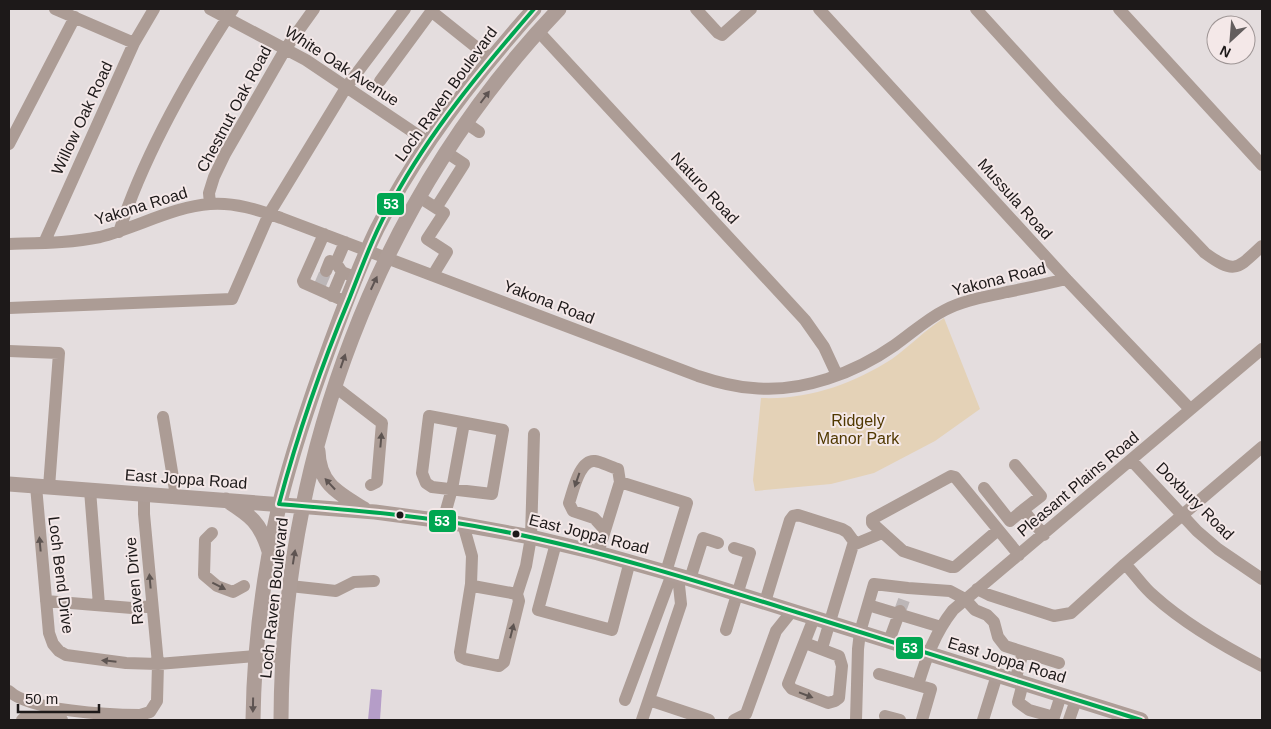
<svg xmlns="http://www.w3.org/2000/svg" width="1271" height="729" font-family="Arial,sans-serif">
	<rect width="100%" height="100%" fill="#e4ddde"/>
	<path fill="#e4d2b7" d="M944,318L980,409L935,441L874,473L831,484L755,491L753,480L761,398C808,400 853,384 892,359C910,346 925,330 944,318Z"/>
	<path fill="#b59dc8" d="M371,689L382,690L380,720H368Z"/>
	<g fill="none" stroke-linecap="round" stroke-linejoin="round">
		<path stroke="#bcb6b7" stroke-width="12" stroke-dasharray="12 6" stroke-linecap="butt" d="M320,285L326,271
			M900,611L904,600"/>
		<path stroke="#ac9c95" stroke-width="12" d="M55,9L134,43
			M210,9L306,60L428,142
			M696,9L718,33L722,35L751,9
			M819,9L1066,279L1190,409
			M976,9L1059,100L1205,253C1235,275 1237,269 1262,246
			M1119,9L1262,165
			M431,11L491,59
			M538,31L805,320L824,347L837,375
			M380,81L433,9
			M466,123L479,132
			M9,144L75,17
			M419,197L444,213L427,239L447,252L433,275
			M210,204L209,193L214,177L225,154L286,48L314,9
			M436,208L464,164L446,152
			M119,232C144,155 189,76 233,9
			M324,234L303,281L304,283L347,302
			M345,242L336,263L342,272L357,278
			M44,243L134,43L154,9
			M9,244C39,243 71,243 100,237C135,228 176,206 210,204C235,202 258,210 281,218L698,376C716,382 734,387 753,388C802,393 855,373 895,345C912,333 927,319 945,310C964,300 985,297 1007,292C1027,288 1046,284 1066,279
			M326,271L330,261
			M332,296L342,272
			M9,308L232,299L269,214L347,86L405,9
			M9,351L59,353L49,487
			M334,386L382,423L377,482L371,485
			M429,416L503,430L492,494L432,487L426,483L422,473Z
			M163,417L176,496
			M1262,447L1125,564C1135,574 1143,587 1154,596C1185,624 1225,647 1262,666
			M1131,460L1197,531L1218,549L1262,579
			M1015,465L1041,496L1023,510
			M36,486L49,633L53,644L59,651L66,655L126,663L158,664L256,656L283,657
			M984,488L1010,521L1023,510L1044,535
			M90,490L99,605
			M443,521L452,489L464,423
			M463,524L472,556L471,584L473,586L517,594L526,566L531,537L534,434
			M605,530L594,518L573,511L569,503C573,492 579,459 595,461C602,462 610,467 618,469L620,482
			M998,530L955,567H951L903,551L872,523V519L951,476L955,477L1019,555
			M212,533L205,540L204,575L217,586L233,592L244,586
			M556,543L538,610L612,630L630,561
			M598,553L620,482L687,503L666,572
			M690,579L703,538L718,543
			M471,584L460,652L461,657L465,659L499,666L504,662L519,601L517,594
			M290,586L336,591L354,582L374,581
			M977,589L989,595L1054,616L1071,613L1125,564
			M46,601L132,608L152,606
			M765,602L790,520L793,516L798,515L842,529L847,532L855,543
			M868,605L941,627
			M726,630L750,553L734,548
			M889,641L900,611
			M805,643L839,656L842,666L839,698L835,701L828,703L792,689L788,684L814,618
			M822,648L853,545L882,533
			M879,674L931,689L922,720
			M1015,681L1023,652
			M1023,683L1018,702L1029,710L1054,717L1061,695
			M918,685C926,658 935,633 953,610L1262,349
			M9,691C30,711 110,715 140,715L150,712L157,701L158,664L144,514V494
			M625,700L672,574
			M649,700L709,720
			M885,716L900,720
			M22,720L25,717L62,720
			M642,720L681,604L678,576
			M734,720L746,714L776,631L792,611
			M856,720L858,649L860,632L874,584L908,588L950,591L965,599L975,610L987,615L994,622L998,637L1005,646L1059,663
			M983,720L997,675
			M1069,720L1076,700"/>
		<path stroke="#ad9d97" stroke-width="15" d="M318,451C319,484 338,493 364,509
			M9,484L375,512L443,521L531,537L598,553L690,579L1141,720
			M226,500C251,516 260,522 269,551
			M253,720C254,647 263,574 280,502C293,449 311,397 330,345C344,307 359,266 377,229C417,149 474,76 534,9
			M281,720C282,458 377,200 559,9"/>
		<defs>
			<path id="bus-1" d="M534,9C482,69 431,130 393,200C375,231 363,264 350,297C322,364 298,433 279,504C353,510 428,516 501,531C607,552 709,585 812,617C921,652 1031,686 1141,720"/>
		</defs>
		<use href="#bus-1" stroke="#f4e8e8" stroke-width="8"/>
		<use href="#bus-1" stroke="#00a651" stroke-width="4"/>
	</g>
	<defs><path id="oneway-solid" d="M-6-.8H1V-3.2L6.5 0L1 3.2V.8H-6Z" transform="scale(1.25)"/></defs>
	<g fill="#5e5452">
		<use href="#oneway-solid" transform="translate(485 97) rotate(-53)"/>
		<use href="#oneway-solid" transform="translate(374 283) rotate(-65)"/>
		<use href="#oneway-solid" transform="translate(343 361) rotate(-71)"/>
		<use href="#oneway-solid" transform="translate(330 484) rotate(-133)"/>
		<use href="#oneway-solid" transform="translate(294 557) rotate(-81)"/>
		<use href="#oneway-solid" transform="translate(253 705) rotate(91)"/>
	</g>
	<g fill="#5d5451">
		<use href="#oneway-solid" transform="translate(381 440) rotate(-85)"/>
		<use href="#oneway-solid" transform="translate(577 480) rotate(109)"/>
		<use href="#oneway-solid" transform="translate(40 544) rotate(-95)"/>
		<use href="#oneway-solid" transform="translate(150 581) rotate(-95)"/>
		<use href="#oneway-solid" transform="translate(219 586) rotate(27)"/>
		<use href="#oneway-solid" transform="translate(512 631) rotate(-76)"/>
		<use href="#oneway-solid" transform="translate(109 661) rotate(-174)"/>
		<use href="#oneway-solid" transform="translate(806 695) rotate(21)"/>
	</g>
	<g fill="#1d1919" stroke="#f4e8e8" stroke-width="2">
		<circle cx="400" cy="515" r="4.5"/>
		<circle cx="516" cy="534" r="4.5"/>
	</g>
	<g text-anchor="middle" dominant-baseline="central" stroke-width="4" stroke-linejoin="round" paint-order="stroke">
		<g font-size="16" fill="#1d1919" stroke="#f4e8e8">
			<text transform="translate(342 66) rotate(33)">White Oak Avenue</text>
			<text transform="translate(446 94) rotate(-54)">Loch Raven Boulevard</text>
			<text transform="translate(234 109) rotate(-62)">Chestnut Oak Road</text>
			<text transform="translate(82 118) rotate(-65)">Willow Oak Road</text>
			<text transform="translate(705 188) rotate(47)">Naturo Road</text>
			<text transform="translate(1015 199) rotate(48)">Mussula Road</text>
			<text transform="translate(141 206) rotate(-17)">Yakona Road</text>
			<text transform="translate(999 279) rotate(-14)">Yakona Road</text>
			<text transform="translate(549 302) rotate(21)">Yakona Road</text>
			<text transform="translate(186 479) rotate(4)">East Joppa Road</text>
			<text transform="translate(1078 484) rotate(-40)">Pleasant Plains Road</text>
			<text transform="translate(1195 501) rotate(45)">Doxbury Road</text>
			<text transform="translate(589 534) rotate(14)">East Joppa Road</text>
			<text transform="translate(61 575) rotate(83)">Loch Bend Drive</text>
			<text transform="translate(134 581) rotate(-95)">Raven Drive</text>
			<text transform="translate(274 598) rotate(-84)">Loch Raven Boulevard</text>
			<text transform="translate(1007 660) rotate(17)">East Joppa Road</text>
		</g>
		<g font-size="16" fill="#503800" stroke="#f4e8e8">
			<text x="858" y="420">Ridgely<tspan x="858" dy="18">Manor Park</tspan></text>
		</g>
	</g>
	<g stroke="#f4e8e8" stroke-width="2">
		<rect x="376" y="192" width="29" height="24" rx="5" fill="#00a651"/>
		<rect x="428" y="509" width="29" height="24" rx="5" fill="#00a651"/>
		<rect x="895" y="636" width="29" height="24" rx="5" fill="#00a651"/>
	</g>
	<g font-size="14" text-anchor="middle" font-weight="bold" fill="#fff">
		<text x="391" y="209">53</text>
		<text x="442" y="526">53</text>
		<text x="910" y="653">53</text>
	</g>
	<rect width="1271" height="729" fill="none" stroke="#1d1919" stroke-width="20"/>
	<g transform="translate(1231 40) rotate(206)"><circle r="24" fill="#f4e8e8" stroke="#9e9595"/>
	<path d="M0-4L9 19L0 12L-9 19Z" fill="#635e5e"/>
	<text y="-8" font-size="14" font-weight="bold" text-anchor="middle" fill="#1d1919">N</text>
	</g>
	<path d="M18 704v8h81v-8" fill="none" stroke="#1d1919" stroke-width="2.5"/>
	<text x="25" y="704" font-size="15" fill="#1d1919" stroke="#f4e8e8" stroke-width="4" paint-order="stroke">50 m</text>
</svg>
